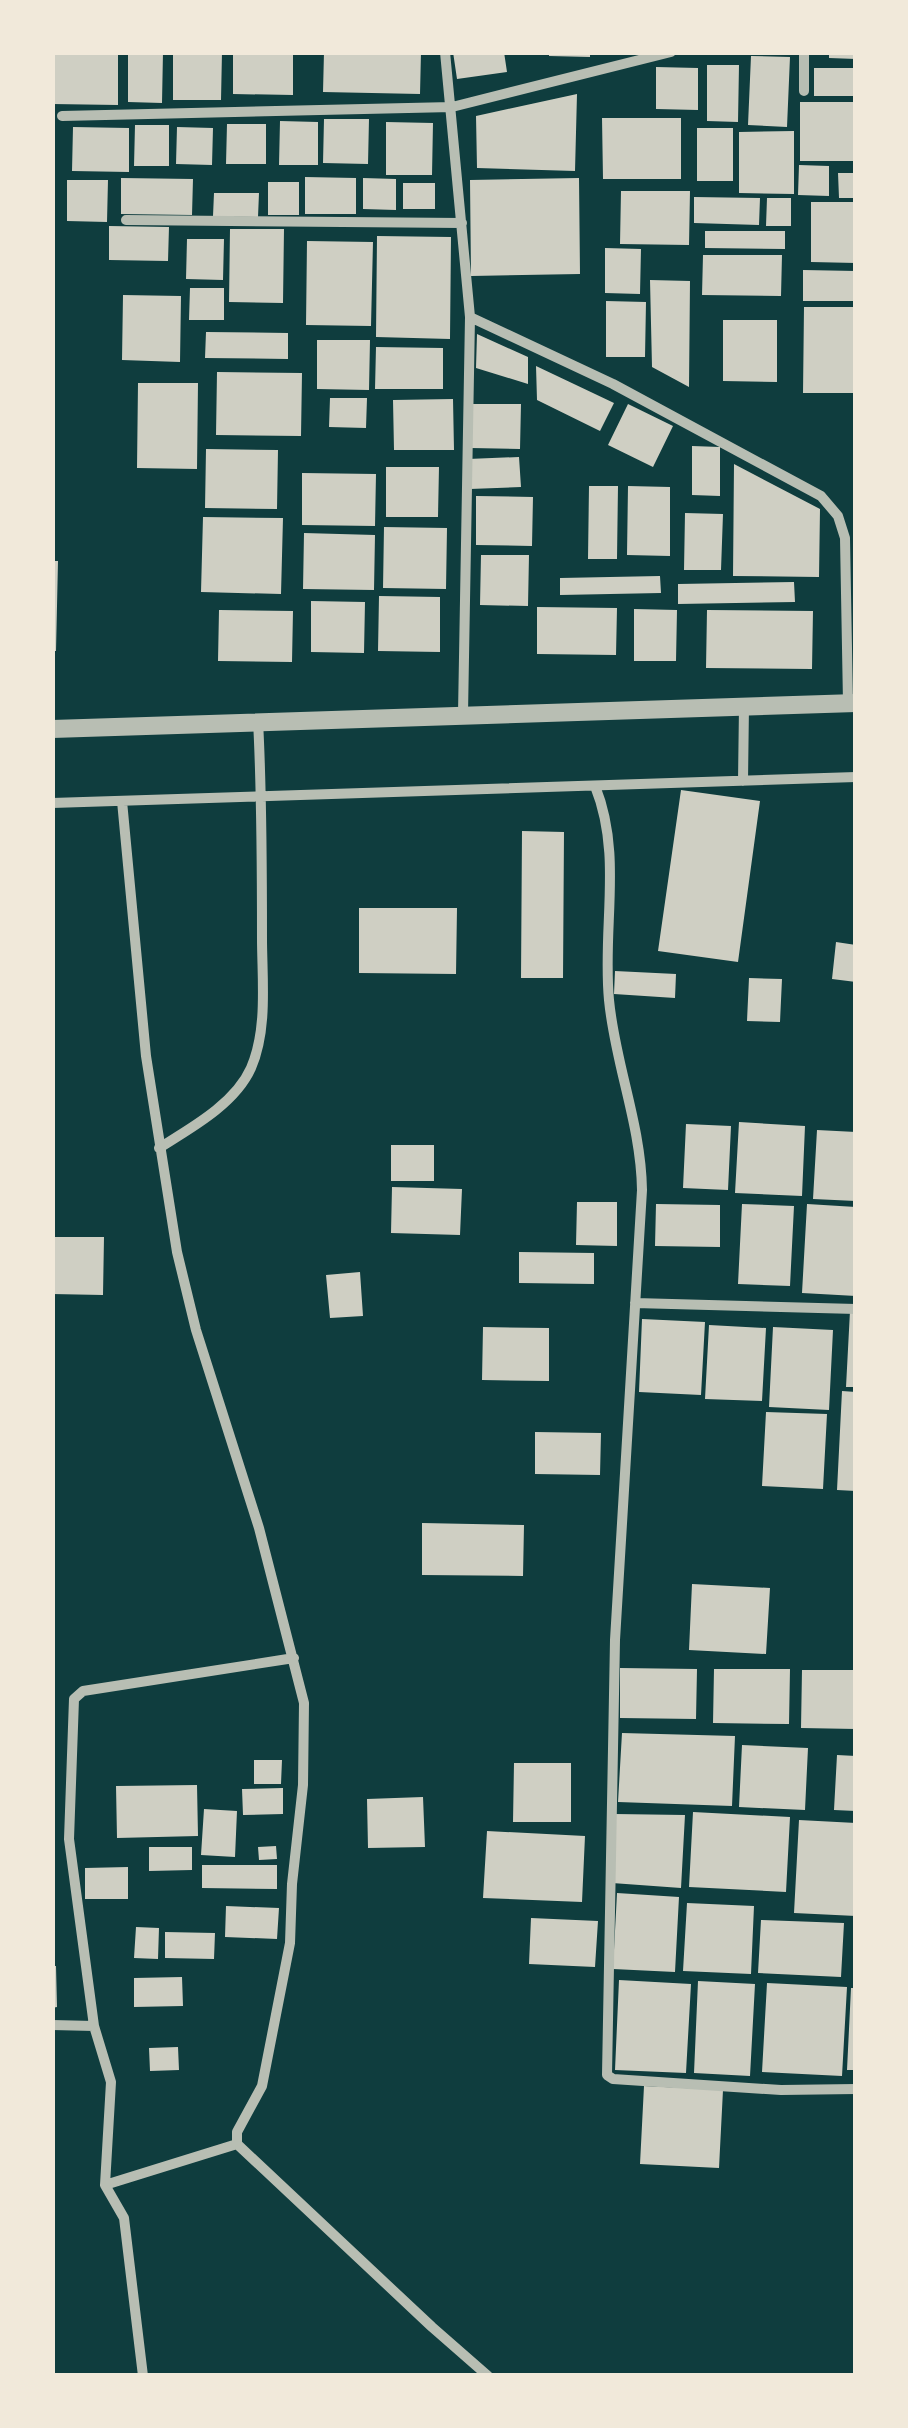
<svg xmlns="http://www.w3.org/2000/svg" width="908" height="2428" font-family="Raleway,sans-serif">
	<rect width="100%" height="100%" fill="#0f3d3e"/>
	<path fill="#cfcfc3" d="M52,52H118V105L52,104Z
		M128,52H163L162,103L128,102Z
		M173,52H222L221,100H173Z
		M233,52H293V95L233,94Z
		M324,52H421L420,94L323,92Z
		M453,52H504L507,72L457,79Z
		M549,52H590V57L549,56Z
		M829,52H856V59L829,58Z
		M751,56L790,57L787,127L748,125Z
		M707,65H739L738,122L707,121Z
		M656,67L698,68V110L656,109Z
		M814,68H856V96H814Z
		M577,94L575,171L477,168L476,116Z
		M800,102H856V161H800Z
		M602,118H681V179H603Z
		M324,119H369L368,164L323,163Z
		M280,121L318,122V165H279Z
		M386,122L433,123L432,175H386Z
		M227,124H266V164H226Z
		M135,125H169V166H134Z
		M73,127L129,128V172L72,171Z
		M177,127L213,128L212,165L176,164Z
		M697,128H733V181H697Z
		M794,131V194L739,193V132Z
		M799,165L829,166V196L798,195Z
		M838,173H856V198H839Z
		M305,177L356,178V214H305Z
		M121,178L193,179L192,215L121,214Z
		M363,178L396,179V210L363,209Z
		M579,178L580,274L471,276L470,180Z
		M67,180H108L107,222L67,221Z
		M268,182H299V215H268Z
		M403,183H435V209H403Z
		M621,191H690L689,245L620,244Z
		M214,193H259L258,217L213,216Z
		M694,197L760,198L759,225L694,223Z
		M767,198H791V226H766Z
		M811,202H856V263L811,262Z
		M109,226L169,227L168,261L109,260Z
		M230,229H284L283,303L229,302Z
		M705,231H785V249L705,248Z
		M377,236L451,237L450,339L376,337Z
		M187,239H224L223,280L186,279Z
		M307,241L373,242L371,326L306,325Z
		M605,248L641,249L640,294L605,293Z
		M703,255H782L781,296L702,295Z
		M803,270L856,271V301H803Z
		M650,280L690,281L689,387L652,367Z
		M190,288H224V320H189Z
		M123,295L181,296L180,362L122,360Z
		M606,301L646,302L645,357H606Z
		M804,307H856V393H803Z
		M723,320H777V382L723,381Z
		M206,332L288,333V359L205,358Z
		M477,334L528,357V384L476,368Z
		M317,340H370L369,390L317,389Z
		M376,347L443,348V389H375Z
		M536,366L614,403L600,431L537,400Z
		M217,372L302,373L301,436L216,435Z
		M138,383H198L197,469L137,468Z
		M330,398H367L366,428L329,427Z
		M453,399L454,450H394L393,400Z
		M472,404H521L520,449L471,448Z
		M628,404L673,426L653,467L608,445Z
		M692,446L720,447V496L692,495Z
		M206,449L278,450L277,509L205,508Z
		M519,457L521,487L470,489L468,459Z
		M734,464L820,509L819,577L733,576Z
		M386,467H439L438,517H386Z
		M302,473L376,474L375,526L302,525Z
		M589,486H618L617,559H588Z
		M628,486L670,487V556L627,555Z
		M476,496L533,497L532,546L476,545Z
		M685,513L723,514L721,570H684Z
		M203,517L283,518L281,594L201,592Z
		M384,527L447,528L446,589L383,588Z
		M304,533L375,535L374,590L303,589Z
		M481,555H529L528,606L480,605Z
		M52,561H58L56,651H52Z
		M660,576L661,593L560,595V578Z
		M794,582L795,602L678,604V584Z
		M379,596L440,597V652L378,651Z
		M311,601L365,602L364,653L311,652Z
		M537,607L617,608L616,655L537,654Z
		M634,609L677,610L676,661H634Z
		M219,610L293,611L292,662L218,661Z
		M707,610L813,611L812,669L706,668Z
		M681,790L760,801L738,962L658,951Z
		M522,831L564,832L563,978H521Z
		M359,908H457L456,974L359,973Z
		M836,942L856,945V982L832,979Z
		M615,971L676,974L675,998L614,994Z
		M749,978L782,979L780,1022L747,1021Z
		M739,1122L805,1126L802,1196L735,1193Z
		M686,1124L731,1126L728,1190L683,1188Z
		M817,1130L856,1132V1201L813,1199Z
		M391,1145H434V1181H391Z
		M392,1187L462,1189L460,1235L391,1233Z
		M577,1202H617V1246L576,1245Z
		M656,1204L720,1205V1247L655,1246Z
		M742,1204L794,1206L790,1286L738,1284Z
		M807,1204L856,1207V1296L802,1293Z
		M52,1237H104L103,1295L52,1294Z
		M519,1252L594,1253V1284L519,1283Z
		M360,1272L363,1316L330,1318L326,1275Z
		M850,1311H856V1387H846Z
		M642,1319L705,1322L701,1395L639,1392Z
		M709,1325L766,1328L762,1401L705,1399Z
		M483,1327L549,1328V1381L482,1380Z
		M773,1327L833,1330L829,1410L769,1407Z
		M842,1391L856,1392V1491L837,1490Z
		M766,1412L827,1414L823,1489L762,1486Z
		M535,1432L601,1433L600,1475L535,1474Z
		M422,1523L524,1525L523,1576L422,1575Z
		M692,1584L770,1588L766,1654L689,1650Z
		M620,1668L697,1669L696,1719L620,1718Z
		M714,1669H790L789,1724L713,1723Z
		M802,1670H856V1729L801,1728Z
		M622,1733L735,1736L732,1806L618,1802Z
		M742,1745L808,1748L805,1810L739,1807Z
		M837,1755L856,1756V1811L834,1810Z
		M254,1760H282L281,1784H254Z
		M514,1763H571V1822H513Z
		M197,1785L198,1836L117,1838L116,1786Z
		M283,1788V1814L243,1815L242,1789Z
		M423,1797L425,1847L368,1848L367,1799Z
		M204,1809L237,1811L235,1857L201,1855Z
		M693,1812L790,1817L786,1892L689,1887Z
		M615,1814L685,1815L681,1888L612,1883Z
		M799,1820L856,1823V1916L794,1913Z
		M487,1831L585,1836L582,1902L483,1898Z
		M276,1846L277,1859L259,1860L258,1847Z
		M149,1847H192V1870L149,1871Z
		M202,1865H277V1889L202,1888Z
		M128,1867V1899H85V1868Z
		M617,1893L679,1897L675,1972L613,1969Z
		M687,1903L754,1906L751,1974L683,1971Z
		M226,1906L279,1908L277,1939L225,1937Z
		M531,1918L598,1921L595,1967L529,1964Z
		M761,1920L844,1923L841,1977L758,1973Z
		M136,1927L159,1928L158,1959L134,1958Z
		M165,1932L215,1933L214,1959L165,1958Z
		M52,1966H56L57,2007L52,2008Z
		M182,1977L183,2006L134,2007V1978Z
		M619,1980L691,1984L686,2073L615,2070Z
		M698,1981L755,1984L750,2076L694,2073Z
		M767,1983L847,1987L842,2076L762,2072Z
		M851,1988H856V2070H847Z
		M178,2047L179,2070L150,2071L149,2048Z
		M644,2086L723,2090L719,2168L640,2164Z"/>
	<g fill="none" stroke-linecap="round" stroke-linejoin="round">
		<path stroke="#b8beb3" stroke-width="10" d="M445,52L470,317L463,714
			M804,91V52
			M62,116L452,107L671,52
			M126,220L462,223
			M470,317L613,384L821,496L838,516L845,538L848,703
			M743,781L744,706
			M595,786C623,855 602,927 609,1000C615,1064 641,1124 642,1190L615,1640L607,2075L613,2079L781,2090L856,2089
			M122,801L146,1056L177,1252L196,1330L259,1528L304,1703L303,1785L292,1884L290,1943L262,2086L237,2132V2144L432,2327L488,2376
			M52,803L856,777
			M159,1148C191,1128 235,1104 251,1068C268,1029 262,979 262,938C262,866 262,794 258,721
			M635,1303L856,1309
			M52,2025L94,2026
			M105,2185L237,2144
			M143,2376L124,2218L105,2185L111,2082L94,2026L69,1839L74,1699L83,1691L294,1658"/>
		<path stroke="#b8beb3" stroke-width="18" d="M52,729L856,703"/>
	</g>
	<rect width="908" height="2428" fill="none" stroke="#f1e9da" stroke-width="110"/>
</svg>
